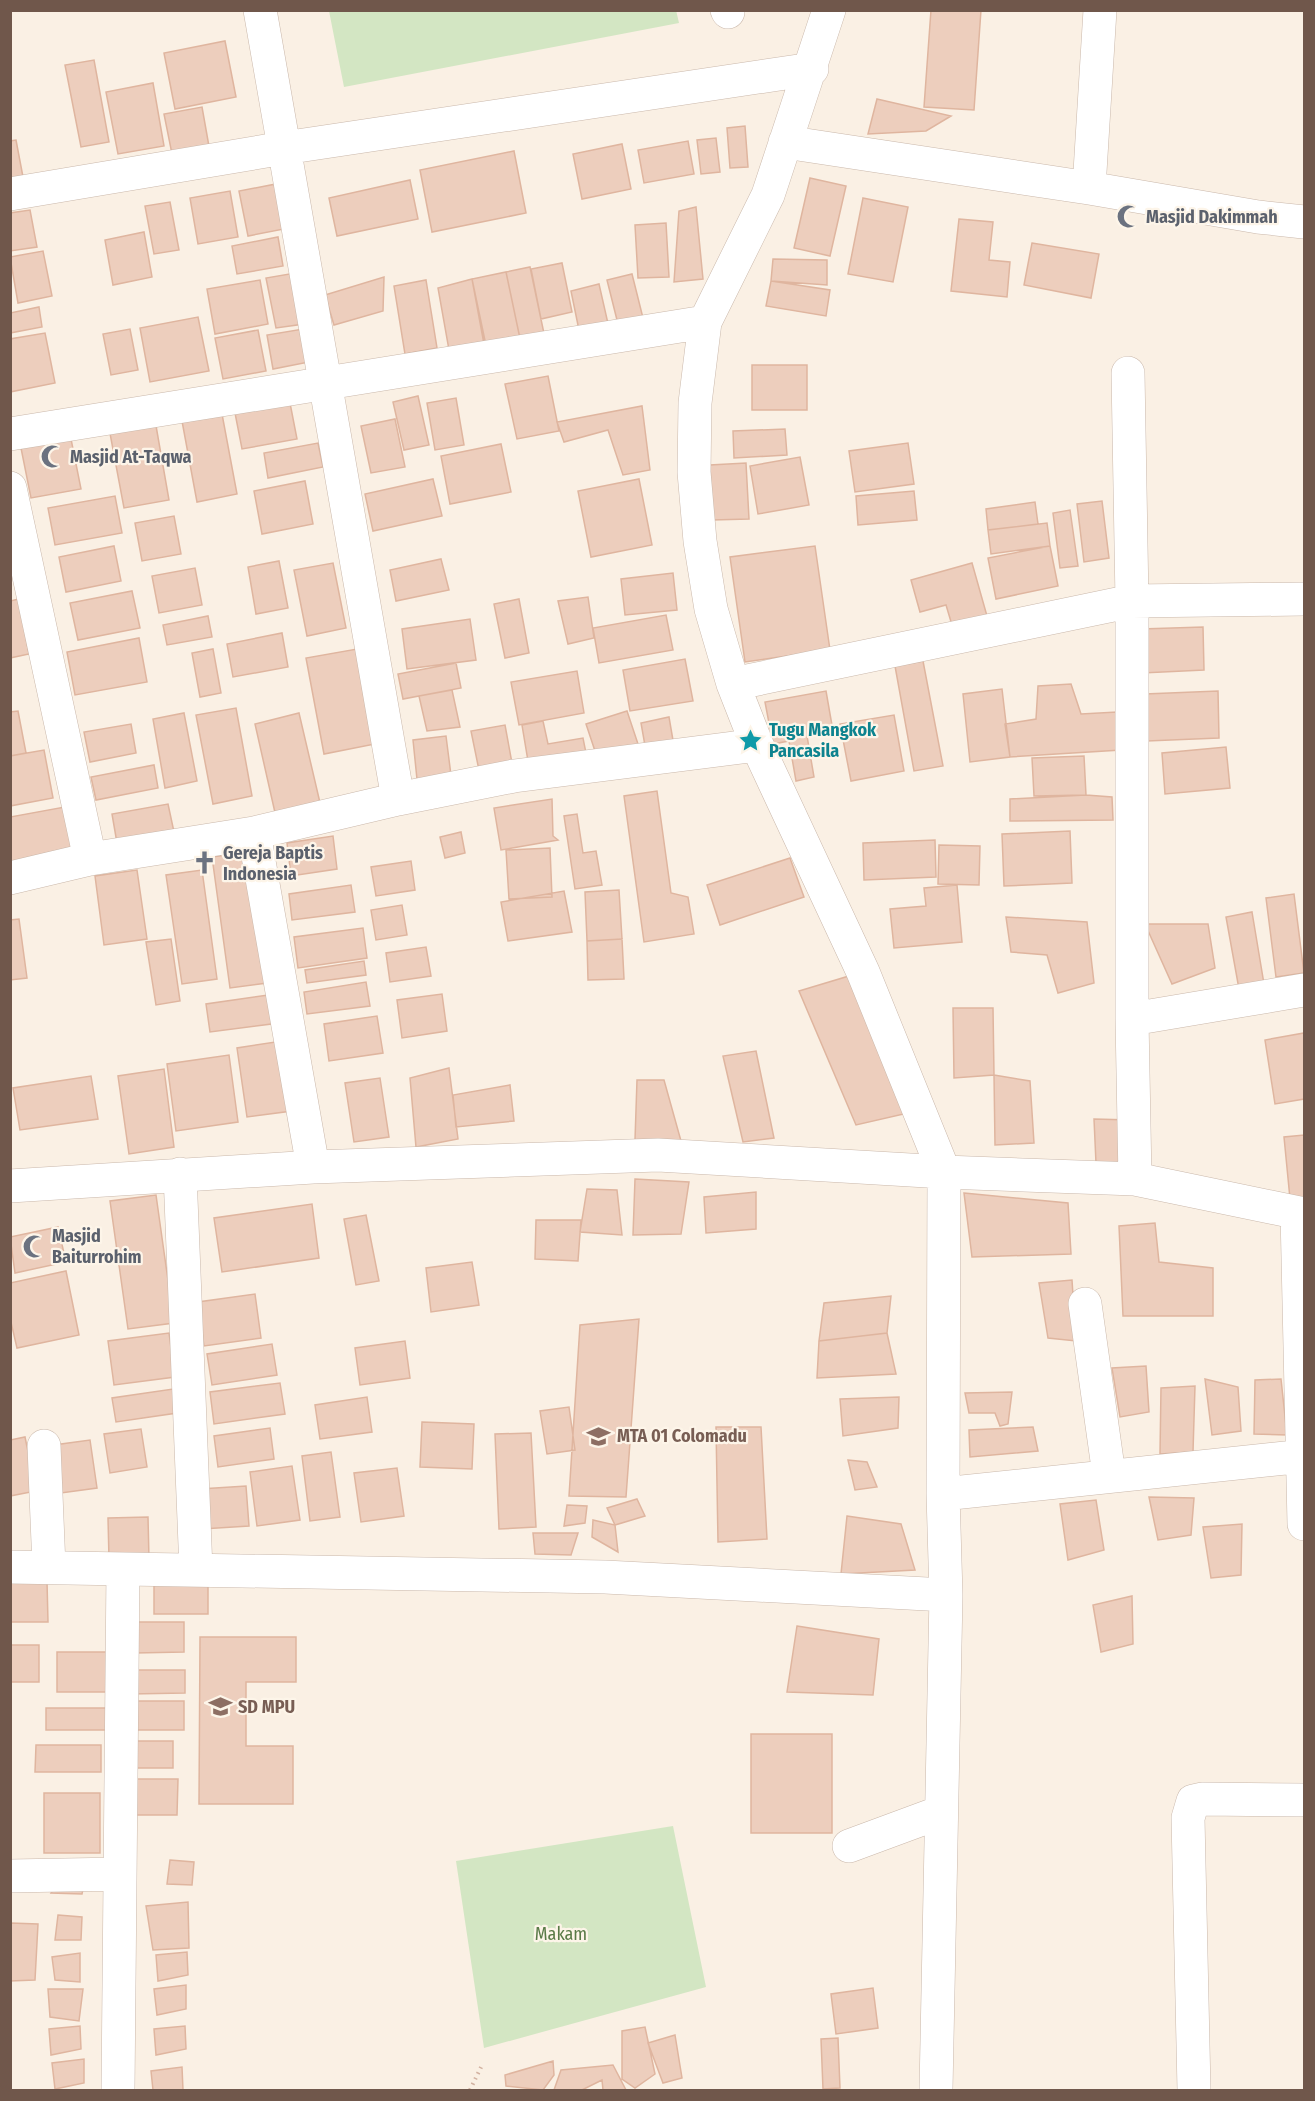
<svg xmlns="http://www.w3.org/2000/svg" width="1315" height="2101" font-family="'Fira Sans Condensed',sans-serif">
	<rect width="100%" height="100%" fill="#faf0e4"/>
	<path fill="#d3e6c3" d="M676,10L679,23L344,87L329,11Z
		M673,1826L706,1987L484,2048L456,1861Z"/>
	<path fill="#edcebd" stroke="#dfb59f" stroke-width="1.5" d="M931,10H981L974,110L924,107Z
		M225,41L236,97L175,109L164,53Z
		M94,60L109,142L81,147L65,65Z
		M153,83L164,146L118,154L106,92Z
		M877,99L951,116L926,131L868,134Z
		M202,107L210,152L173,159L164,114Z
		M745,126L748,167L730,168L727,128Z
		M716,138L720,172L701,174L697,140Z
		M16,140L23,177L10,179V141Z
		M688,141L694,174L644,183L638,150Z
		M622,144L631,189L582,199L573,154Z
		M514,151L526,213L432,232L420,170Z
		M810,178L846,186L830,256L794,248Z
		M410,180L418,219L337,236L329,198Z
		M276,184L284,229L248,236L239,191Z
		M230,191L238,237L198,244L190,198Z
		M863,198L908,207L893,282L848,274Z
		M170,202L179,250L154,254L145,206Z
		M696,207L703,279L674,282L679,211Z
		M30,210L37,247L10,251V213Z
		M959,219L993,222L989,260L1010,262L1007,297L951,291Z
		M666,223L669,277L638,278L635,225Z
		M144,232L152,277L113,285L105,240Z
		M278,237L283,266L237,274L232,246Z
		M1032,243L1099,254L1091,298L1024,285Z
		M43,251L52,296L18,303L10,257Z
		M773,259L827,260V285L771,281Z
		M562,263L572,312L541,319L531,269Z
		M530,267L546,343L522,348L506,272Z
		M506,272L522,348L488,355L472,279Z
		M295,273L304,324L276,328L266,278Z
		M632,274L644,322L619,328L607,280Z
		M384,277L383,311L334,325L325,295Z
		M472,279L484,344L449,350L438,288Z
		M260,280L268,324L215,334L207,289Z
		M426,280L437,348L405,354L394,286Z
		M771,281L830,290L826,316L766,306Z
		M599,284L609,328L580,335L571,291Z
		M39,307L42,327L10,333V313Z
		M198,317L209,371L150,382L140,328Z
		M130,329L138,370L111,375L103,334Z
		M303,329L309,362L273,369L267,335Z
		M258,330L266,371L223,379L215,338Z
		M45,333L55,383L10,392V339Z
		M752,365H807V410H752Z
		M548,376L559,431L517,439L505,384Z
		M418,396L429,445L404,450L393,402Z
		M456,398L464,445L435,450L427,403Z
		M290,403L297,439L242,449L235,413Z
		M642,406L650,470L623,475L608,430L564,442L557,422Z
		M222,414L237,494L197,502L182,421Z
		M395,419L405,467L371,473L361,426Z
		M155,420L169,500L124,508L109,428Z
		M785,429L787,455L734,458L733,431Z
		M70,434L81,489L31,498L20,443Z
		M318,443L323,467L268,478L264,453Z
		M908,443L914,484L855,492L849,451Z
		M501,444L511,492L450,504L441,456Z
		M800,457L809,505L758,514L750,466Z
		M746,463L749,519L712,520L710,465Z
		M433,479L442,516L373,531L365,494Z
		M639,479L652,545L591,557L578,491Z
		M305,481L313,524L262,534L254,491Z
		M914,491L917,520L858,525L856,496Z
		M115,496L122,533L55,545L48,508Z
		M1102,501L1109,558L1084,562L1077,504Z
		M1035,502L1038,524L988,530L986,509Z
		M1070,510L1078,566L1060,568L1053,513Z
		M174,516L181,554L142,561L135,523Z
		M1047,523L1050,546L991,554L988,530Z
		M114,546L121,581L66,592L59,557Z
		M815,546L830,650L745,662L730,557Z
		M1050,546L1058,586L996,599L988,558Z
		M441,559L449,590L396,601L390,570Z
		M279,561L288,608L256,614L248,567Z
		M333,563L346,628L307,636L294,570Z
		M972,563L987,616L952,625L946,605L920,612L911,580Z
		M195,568L202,605L159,613L152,576Z
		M673,573L677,610L625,615L621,579Z
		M132,591L140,628L78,640L70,603Z
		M588,597L594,638L568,644L558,601Z
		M19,599L29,654L10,658V601Z
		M519,599L529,653L505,658L494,604Z
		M666,615L673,650L599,663L593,628Z
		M208,616L212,637L167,645L163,625Z
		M470,619L476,660L407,669L402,629Z
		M1203,627L1204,670L1142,673L1141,629Z
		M282,633L288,667L233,677L227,644Z
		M139,638L147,682L75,695L67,652Z
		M213,649L221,693L200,697L192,653Z
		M357,649L375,744L324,754L306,658Z
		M685,659L693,701L630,711L623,670Z
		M923,661L943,766L914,771L895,666Z
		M456,663L461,688L403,699L398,674Z
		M577,671L584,713L519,725L511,682Z
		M1071,684L1081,714L1117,712L1121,750L1010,757L1005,724L1036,719L1038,686Z
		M1002,689L1010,757L970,762L963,694Z
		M452,690L460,727L427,731L419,696Z
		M826,691L833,731L807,736L814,777L796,781L789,741L773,744L765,702Z
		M1218,691L1219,738L1147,741L1145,694Z
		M236,708L252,796L213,804L196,715Z
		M18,711L26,753L10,756V712Z
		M627,711L640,750L599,763L586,724Z
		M184,713L197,781L165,788L153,719Z
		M299,713L321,807L276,817L255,724Z
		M894,715L904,771L851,781L840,724Z
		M669,717L675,752L647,757L641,723Z
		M543,721L548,744L583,738L588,763L530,773L522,725Z
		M131,724L136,753L90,762L84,732Z
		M505,725L514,774L481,780L471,731Z
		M446,736L452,783L418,789L413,740Z
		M1226,747L1230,788L1165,794L1162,753Z
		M44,750L53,798L10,806V756Z
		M1084,756L1086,795L1034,796L1032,758Z
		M154,765L158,788L96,800L91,777Z
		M657,791L671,893L688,897L694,934L644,942L624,796Z
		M1086,795L1112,797L1113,820L1010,821V799Z
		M552,799L553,836L558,840L501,850L494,808Z
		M168,804L174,832L117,843L112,814Z
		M70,806L79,849L10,862V817Z
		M577,814L583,853L596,851L602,885L575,889L564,816Z
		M1070,831L1072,883L1004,886L1002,834Z
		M461,832L465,853L445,858L440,837Z
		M333,836L337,869L291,876L287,843Z
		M935,840L936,877L864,880L863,843Z
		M939,845L980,846L979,885L938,884Z
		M550,848L552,897L509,899L506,850Z
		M248,852L267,983L230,988L212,857Z
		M790,858L804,897L720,925L707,885Z
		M411,861L415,890L376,896L371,867Z
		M137,870L147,939L104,945L95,876Z
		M202,870L217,979L182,984L166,875Z
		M351,885L355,912L292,920L289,894Z
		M957,885L962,942L894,948L890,909L926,906L924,888Z
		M619,890L622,939L587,941L585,892Z
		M564,891L572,932L508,941L501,902Z
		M1294,894L1304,973L1276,977L1266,898Z
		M402,905L407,935L376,940L371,910Z
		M1252,912L1264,984L1239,989L1226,917Z
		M1006,917L1087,922L1094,983L1058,993L1047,955L1011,952Z
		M19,919L27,978L10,980V920Z
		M1145,924H1208L1215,968L1172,984Z
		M363,928L367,958L298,968L294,937Z
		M171,939L180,1001L156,1005L146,942Z
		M622,939L624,979L588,980L587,941Z
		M426,947L431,976L390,982L386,953Z
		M364,961L366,975L307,983L305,970Z
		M849,976L908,1113L856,1125L799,991Z
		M366,982L370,1006L307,1014L304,992Z
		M275,994L279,1023L210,1032L206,1004Z
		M442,994L447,1031L402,1038L397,1000Z
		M953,1008H993L994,1075L954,1078Z
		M377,1016L383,1053L329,1061L324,1024Z
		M1304,1033V1099L1275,1104L1265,1040Z
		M282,1041L292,1111L247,1117L237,1048Z
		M756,1051L774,1138L743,1142L723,1056Z
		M229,1055L238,1122L176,1131L167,1064Z
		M449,1068L458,1139L416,1147L410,1078Z
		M164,1069L174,1147L129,1154L118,1076Z
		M994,1075L1030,1081L1034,1143L995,1145Z
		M91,1076L98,1119L20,1130L13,1088Z
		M380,1078L389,1137L354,1142L345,1083Z
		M637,1080H664L681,1141L635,1140Z
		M510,1085L514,1121L456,1127L453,1095Z
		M1094,1119L1131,1120L1134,1166L1096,1163Z
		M1304,1135V1208L1291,1209L1284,1137Z
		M635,1179L689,1182L681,1234L633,1235Z
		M587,1189L617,1190L622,1235L580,1232Z
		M756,1192V1229L706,1233L704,1197Z
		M964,1193L1068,1203L1071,1254L972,1257Z
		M156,1195L174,1323L128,1329L110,1201Z
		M312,1204L319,1258L222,1272L214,1218Z
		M366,1215L379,1281L356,1285L344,1219Z
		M536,1220H581L578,1261L535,1259Z
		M1155,1223L1159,1262L1213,1268V1316H1123L1119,1226Z
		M58,1227L66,1262L15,1273L10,1237Z
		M472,1262L479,1305L431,1312L426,1268Z
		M66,1271L79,1335L17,1348L10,1318V1283Z
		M1072,1280L1076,1341L1048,1338L1039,1283Z
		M255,1294L261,1338L204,1346L198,1302Z
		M891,1296L887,1333L819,1341L824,1303Z
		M639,1319L626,1497L569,1496L580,1325Z
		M169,1333L175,1377L114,1385L108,1341Z
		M887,1333L896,1374L817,1378L819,1341Z
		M405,1341L410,1378L360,1385L355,1348Z
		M272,1344L277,1375L212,1385L207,1354Z
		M1146,1366L1149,1412L1120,1417L1112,1368Z
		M1205,1379L1238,1387L1241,1431L1212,1435Z
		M1281,1379L1287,1435L1254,1434L1255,1380Z
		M280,1383L285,1414L214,1424L210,1392Z
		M1195,1386L1193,1452L1160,1454L1161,1388Z
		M173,1389L177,1413L116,1422L112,1398Z
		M1012,1392L1008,1424L1000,1426L995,1413H969L965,1393Z
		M367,1397L372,1432L320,1439L315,1405Z
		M899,1397L898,1428L843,1436L840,1399Z
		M569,1407L575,1450L547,1454L540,1411Z
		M422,1422L474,1424L472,1469L420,1467Z
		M716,1427H761L767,1539L718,1542Z
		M1033,1427L1038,1451L970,1457L969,1430Z
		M270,1428L274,1459L218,1467L214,1436Z
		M141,1429L147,1467L110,1473L104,1434Z
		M531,1433L536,1527L499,1529L495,1434Z
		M25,1437L36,1491L10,1496V1440Z
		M90,1440L97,1488L61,1493L54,1445Z
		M331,1452L340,1517L310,1521L302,1456Z
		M848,1460L867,1462L877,1487L855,1490Z
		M292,1466L300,1520L257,1526L250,1472Z
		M397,1468L404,1516L361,1522L354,1473Z
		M246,1486L249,1526L202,1529L200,1489Z
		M1149,1497L1194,1498L1191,1535L1158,1540Z
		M637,1499L645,1516L615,1525L607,1508Z
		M1096,1500L1104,1550L1068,1560L1060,1504Z
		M567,1505L587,1506L585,1523L564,1526Z
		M847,1516L901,1524L915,1570L841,1574Z
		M148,1517L149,1559H109L108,1518Z
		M593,1520L615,1525L618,1552L592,1537Z
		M1242,1524L1241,1575L1211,1578L1203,1527Z
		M533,1533H578L571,1555L535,1554Z
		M154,1577H208V1614H154Z
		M10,1581H47L48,1622H10Z
		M1132,1596L1133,1644L1101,1652L1093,1605Z
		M134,1622H184V1652L135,1653Z
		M797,1626L879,1639L873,1695L787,1692Z
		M200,1637H296V1682H246V1746H293V1804H199Z
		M10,1645H39V1682H10Z
		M57,1652H113V1692H57Z
		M130,1670H185V1693L130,1694Z
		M130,1701H184V1730H130Z
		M46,1708H107V1730H46Z
		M751,1734H832V1833H751Z
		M127,1741H173V1768H126Z
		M36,1745H101V1772H35Z
		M126,1779H178L177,1815H126Z
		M44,1793H100V1853H44Z
		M170,1860L194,1862L192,1885L167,1884Z
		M84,1884L82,1894L51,1893L56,1885Z
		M188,1902L189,1948L153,1950L146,1906Z
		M58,1915L82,1917L81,1940H55Z
		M10,1923L38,1924L35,1980L10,1981Z
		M187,1952L188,1975L158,1981L156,1955Z
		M80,1953V1982L55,1980L52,1957Z
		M186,1985V2009L157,2015L154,1989Z
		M873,1988L878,2028L836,2034L831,1994Z
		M48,1989H83L79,2021L50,2017Z
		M80,2026L81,2049L51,2055L49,2029Z
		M185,2026L186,2049L156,2055L154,2029Z
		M645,2027L655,2074L635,2088L622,2079V2031Z
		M675,2035L682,2078L663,2083L648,2043Z
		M838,2038L840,2088L823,2089L821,2039Z
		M84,2059V2083L55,2089L52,2063Z
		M553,2061L554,2075L543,2090L506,2086L505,2075Z
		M613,2065L626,2090H603L602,2080L582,2090H554L561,2070Z
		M182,2067L183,2090H153L151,2071Z"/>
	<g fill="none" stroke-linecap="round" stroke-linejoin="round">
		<defs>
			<path id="minor" d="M260,10L398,799
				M727,10L728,12
				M829,10L768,195L705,322L695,403L694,472L700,541L711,609L733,684L757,745L863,972L944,1172L943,1494L946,1595L936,2090
				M785,142L1089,188L1258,217L1304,222
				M1089,188L1100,10
				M10,194L284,148L812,69
				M1128,373L1132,601V1019
				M10,434L705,322
				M10,488L90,859
				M733,684L1132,601L1304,599
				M254,833L313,1167
				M10,878L90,859L254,833L398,799L514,776L757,745
				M180,1174L196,1570
				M1135,1179L1132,1019L1304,990
				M10,1186L313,1167L658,1155L944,1172L1135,1179L1304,1214
				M1297,1213L1304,1524
				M1085,1304L1109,1475
				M44,1446L49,1567
				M943,1494L1304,1456
				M10,1567L605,1577L946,1595
				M849,1846L941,1812
				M10,1876L120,1874
				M118,2090L123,1569
				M1194,2090L1188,1818L1193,1801L1202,1799L1304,1800"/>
		</defs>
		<use href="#minor" stroke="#cab8ab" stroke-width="34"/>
		<path stroke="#d2b2a1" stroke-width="4" stroke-dasharray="1.5 4.5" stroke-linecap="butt" d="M470,2090L483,2063"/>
		<use href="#minor" stroke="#fff" stroke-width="33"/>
	</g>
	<defs>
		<symbol id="mosque-bare" viewBox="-9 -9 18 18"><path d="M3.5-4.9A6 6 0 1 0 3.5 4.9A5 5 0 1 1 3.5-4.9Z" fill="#6b7280" stroke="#fdf5e9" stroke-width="2.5" paint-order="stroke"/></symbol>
		<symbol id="sight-bare" viewBox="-9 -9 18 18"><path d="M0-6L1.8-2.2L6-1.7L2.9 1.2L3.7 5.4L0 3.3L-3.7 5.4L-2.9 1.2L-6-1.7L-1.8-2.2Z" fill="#0f9aa8" stroke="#fdf5e9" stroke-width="2.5" paint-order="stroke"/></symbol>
		<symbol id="church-bare" viewBox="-9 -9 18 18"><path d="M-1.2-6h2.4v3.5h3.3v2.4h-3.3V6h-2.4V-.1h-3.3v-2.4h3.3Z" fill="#6b7280" stroke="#fdf5e9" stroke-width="2.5" paint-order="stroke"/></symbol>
		<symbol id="school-bare" viewBox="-9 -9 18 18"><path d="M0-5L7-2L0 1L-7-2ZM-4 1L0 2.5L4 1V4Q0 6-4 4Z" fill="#8d6e63" stroke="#fdf5e9" stroke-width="2.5" paint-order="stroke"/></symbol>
	</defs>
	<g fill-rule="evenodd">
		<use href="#mosque-bare" x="1112" y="200" width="33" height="33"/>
		<use href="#mosque-bare" x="36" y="440" width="33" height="33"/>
		<use href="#sight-bare" x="734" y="724" width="33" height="33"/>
		<use href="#church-bare" x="188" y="846" width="33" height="33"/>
		<use href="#mosque-bare" x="18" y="1230" width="33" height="33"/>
		<use href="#school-bare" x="582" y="1420" width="33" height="33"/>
		<use href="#school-bare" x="204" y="1690" width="33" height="33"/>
	</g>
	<g text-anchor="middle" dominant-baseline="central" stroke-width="4.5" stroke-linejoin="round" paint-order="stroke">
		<g font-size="18" font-weight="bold" fill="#5b616d" stroke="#fdf5e9" text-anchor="start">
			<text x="1146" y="217">Masjid Dakimmah</text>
			<text x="70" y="457">Masjid At-Taqwa</text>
			<text x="223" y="853">Gereja Baptis<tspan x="223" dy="21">Indonesia</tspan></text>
			<text x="52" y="1236">Masjid<tspan x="52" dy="21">Baiturrohim</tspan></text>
		</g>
		<g font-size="18" font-weight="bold" fill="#0d838f" stroke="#fdf5e9" text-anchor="start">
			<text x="769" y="730">Tugu Mangkok<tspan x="769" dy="21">Pancasila</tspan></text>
		</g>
		<g font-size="18" font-weight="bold" fill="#785e54" stroke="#fdf5e9" text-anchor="start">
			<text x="617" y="1436">MTA 01 Colomadu</text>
			<text x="238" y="1707">SD MPU</text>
		</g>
		<g font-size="18" fill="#597a47" stroke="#fdf5e9">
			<text x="561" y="1934">Makam</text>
		</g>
	</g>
	<rect width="1315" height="2101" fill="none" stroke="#70574b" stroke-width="24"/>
</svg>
